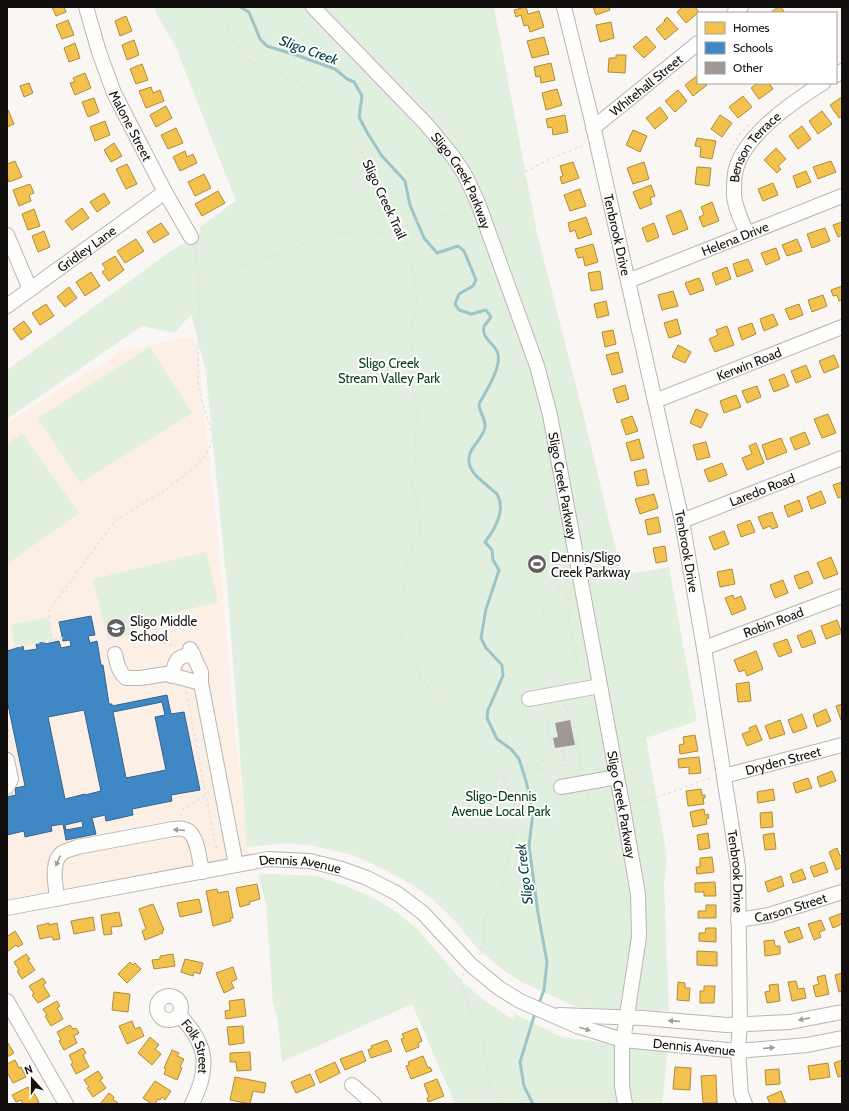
<svg xmlns="http://www.w3.org/2000/svg" width="849" height="1111" font-family="Cabin,sans-serif">
	<rect width="100%" height="100%" fill="#faf6f4"/>
	<path fill="#fcefe6" d="M190,337L197,344L218,541L233,714L249,856L7,899V423L86,373L103,365L116,353L175,339Z"/>
	<path fill="#e0efde" d="M155,7H494L537,233L584,417L622,575L669,567L697,721L646,738L667,857L664,885L669,1011L590,1008L574,1006L522,982L503,970L477,948L454,920L432,899L411,884L388,871L352,855L314,846L288,843L247,847L228,596L206,372L191,314L175,333L142,326L7,419V370L171,251L200,233V227L236,201L175,45L156,13Z
		M150,347L192,413L80,483L38,418Z
		M22,433L79,513L7,564V444Z
		M206,552L218,602L132,623L135,634L108,640L93,579Z
		M48,617L53,639L15,646L11,625Z
		M271,874L318,876L328,880L347,886L379,901L399,914L417,929L464,983L484,1000L512,1019L515,1014L562,1037L668,1051L662,1104H455L412,1004L282,1062L278,1023L273,1003L266,904L258,875Z"/>
	<path fill="#f2c14e" stroke="#af8c3b" d="M52,7H64L66,12L56,16Z
		M526,7L528,14L539,11L544,27L530,32L528,25L524,26L521,15L516,17L514,10Z
		M593,7H609L610,10L596,15Z
		M682,7H695L699,12L686,23L677,12Z
		M778,7H781L785,13H770Z
		M126,16L132,31L120,36L115,21Z
		M667,17L678,29L665,40L656,29L665,21L664,20Z
		M68,20L74,35L62,39L56,25Z
		M611,22L614,38L600,42L596,25Z
		M646,36L656,47L644,58L633,47Z
		M544,37L549,54L532,58L527,41Z
		M134,40L139,55L127,60L122,45Z
		M75,43L80,58L69,62L64,48Z
		M616,55H626L625,73L608,72L609,58H616Z
		M551,63L555,80L541,83L540,76L536,77L534,67Z
		M142,64L148,80L136,84L130,69Z
		M85,73L91,88L75,95L70,83L75,82L73,78Z
		M698,75V83H705L707,85L693,96L685,85Z
		M29,83L33,93L24,97L20,86Z
		M758,83H769L773,89L759,99L751,88Z
		M151,87L153,93L160,90L164,101L146,108L139,91Z
		M557,89L562,105L546,110L542,93Z
		M678,90L687,101L675,112L665,101Z
		M743,96L752,107L738,118L729,107Z
		M842,97V116L839,118L830,105Z
		M94,98L99,112L88,117L82,102Z
		M166,106L172,118L156,127L150,115Z
		M660,107L668,118L655,129L646,118Z
		M7,110H8L14,124L7,127Z
		M822,111L832,124L818,134L809,121Z
		M565,115L568,132L553,135L552,127L548,128L546,119Z
		M720,115L732,123L722,137L711,129Z
		M105,121L110,135L95,141L90,127Z
		M802,126L811,139L798,149L789,136Z
		M176,128L183,143L168,149L161,135Z
		M633,130L647,136L640,152L626,145Z
		M697,138L716,141L712,159L700,157L701,147L695,146Z
		M114,143L122,156L111,162L104,150Z
		M776,148L786,159L778,166L781,169L777,173L764,160Z
		M185,151L187,157L193,154L197,163L180,171L173,157Z
		M15,161L22,177L9,182L7,176V164Z
		M831,161L836,172L818,179L813,167Z
		M573,162L579,178L562,184L560,177L563,176L560,166Z
		M644,162L649,179L633,184L627,168Z
		M127,164L137,184L126,189L116,169Z
		M697,167L711,168L709,186L695,184Z
		M806,171L811,182L797,188L793,176Z
		M204,174L211,188L195,196L188,182Z
		M773,183L778,195L763,201L758,189Z
		M30,184L34,193L29,195L31,201L19,206L13,190Z
		M651,185L655,196L650,198L652,204L640,209L633,192Z
		M580,189L586,206L570,211L564,195Z
		M218,191L225,203L202,216L195,204Z
		M104,193L110,203L97,212L90,202Z
		M712,202L719,221L703,227L699,217L704,215L701,207Z
		M82,208L89,218L72,230L65,221Z
		M34,209L40,226L28,230L22,214Z
		M681,210L688,229L673,235L666,216Z
		M586,217L592,234L578,239L575,230L570,232L568,223Z
		M842,222V235L838,237L833,225Z
		M161,223L169,234L154,243L147,232Z
		M654,223L659,237L647,242L642,228Z
		M825,228L830,241L812,248L807,234Z
		M44,231L50,247L38,252L32,236Z
		M136,239L144,251L125,263L117,251Z
		M797,239L802,251L787,256L782,245Z
		M593,244L598,262L585,266L583,257L578,258L575,249Z
		M776,248L780,259L766,265L761,253Z
		M115,256L124,270L109,281L102,272L106,269L102,264Z
		M748,259L753,271L737,277L733,264Z
		M727,267L731,279L716,285L712,273Z
		M600,271L603,289L591,291L588,273Z
		M91,272L100,286L85,296L76,282Z
		M699,278L704,290L690,295L685,283Z
		M842,286V300L839,301L837,295L833,296L831,290Z
		M69,287L77,298L65,307L57,297Z
		M673,291L678,306L662,310L658,295Z
		M823,295L827,306L812,312L808,300Z
		M606,301L609,315L597,318L594,304Z
		M46,304L54,316L40,325L32,313Z
		M799,304L803,315L790,320L785,309Z
		M773,314L778,325L764,331L760,319Z
		M677,319L681,334L669,338L664,323Z
		M24,321L32,332L21,340L13,329Z
		M752,323L756,334L742,340L738,328Z
		M727,326L734,345L715,352L709,339L718,335L716,330Z
		M613,330L616,344L605,347L602,332Z
		M678,345L691,352L685,363L672,357Z
		M618,352L623,372L612,375L606,355Z
		M834,355L839,367L824,373L819,361Z
		M806,365L811,377L796,383L791,371Z
		M784,374L789,386L774,392L769,380Z
		M625,385L629,399L617,403L613,389Z
		M757,386L761,397L747,403L742,391Z
		M736,395L741,407L724,413L720,401Z
		M696,409L708,414L701,428L690,423Z
		M828,414L836,433L822,438L814,419Z
		M632,416L638,431L626,435L621,420Z
		M805,432L810,444L795,450L790,438Z
		M781,438L787,452L767,460L762,445Z
		M639,439L644,458L631,461L626,443Z
		M706,442L710,457L697,460L693,445Z
		M756,443L764,463L747,470L742,458L752,454L749,446Z
		M722,463L727,475L709,482L704,470Z
		M646,469L649,484L637,486L634,472Z
		M842,482V497L838,498L833,485Z
		M821,491L826,503L811,509L807,497Z
		M654,494L658,508L640,514L635,499Z
		M799,500L803,511L788,517L784,506Z
		M772,512L778,527L772,529L770,526L763,529L758,517Z
		M658,517L661,532L648,535L645,520Z
		M750,520L755,532L741,537L737,525Z
		M724,531L729,544L714,550L709,537Z
		M665,546L667,561L656,563L653,548Z
		M831,557L838,574L824,579L817,563Z
		M732,569L735,584L720,587L717,572Z
		M808,571L813,583L799,589L794,576Z
		M783,580L788,593L775,598L770,585Z
		M733,595L734,599L741,596L746,609L732,615L725,598Z
		M837,620L842,633L826,639L821,626Z
		M811,630L816,643L802,648L797,636Z
		M787,639L792,652L779,657L773,644Z
		M756,651L763,669L747,676L745,670L739,672L734,660Z
		M749,682L751,701L738,702L736,684Z
		M842,704V720H841L836,706Z
		M826,709L831,721L817,727L813,715Z
		M802,714L807,728L793,733L788,720Z
		M780,720L785,734L770,739L765,726Z
		M756,725L762,740L747,746L742,734L750,731L749,728Z
		M695,735L698,751L680,754L679,745L684,744L683,737Z
		M699,757L701,773L689,774V767L679,768L678,759Z
		M832,771L836,781L820,787L817,777Z
		M808,778L812,788L796,793L793,783Z
		M701,789L702,795H705V798H703L704,804L688,806L686,791Z
		M773,789L775,800L758,803L757,792Z
		M704,809L705,815L708,814L709,818L706,819L707,824L693,827L690,812Z
		M772,812L773,827L761,828L760,813Z
		M708,833L710,848L699,850L697,835Z
		M774,833L776,849L765,850L763,835Z
		M837,848L840,856L842,855V867L836,870L829,852Z
		M712,857L714,872L697,874L696,867H700V858Z
		M824,862L828,872L814,877L810,867Z
		M802,869L806,879L793,883L790,874Z
		M781,876L784,886L768,892L765,882Z
		M715,882L716,896H704V892H695V883Z
		M257,884L260,899L249,902L250,904L240,907L236,888Z
		M217,889L218,893L228,891L233,918H230L231,921L213,926L206,891Z
		M199,899L202,912L180,917L177,903Z
		M153,904L164,930L162,931L163,933L145,940L142,931L146,929L139,909Z
		M706,905H716V918H698V911H706Z
		M119,912L122,926L111,927L112,934L104,935L101,915Z
		M842,913V924L833,928L829,918Z
		M93,917L95,930L74,934L71,921Z
		M821,920L825,930L819,932L821,937L814,940L808,924Z
		M49,923V925L57,923L60,939L53,940V937H49L40,939L37,926Z
		M799,927L803,938L789,943L784,932Z
		M706,928H716V942L699,941V933H705Z
		M15,931L23,944L18,947L16,945L7,952V934L8,936Z
		M774,940L775,946H780V954L765,956L764,941Z
		M697,951L717,952V966L697,965Z
		M26,954L30,959L28,960L35,970L22,979L17,971L19,970L14,962Z
		M173,954L175,966L154,969L152,960L160,959V956Z
		M185,959L203,963L200,974L194,972L193,976L181,972Z
		M130,962L133,965L135,963L141,969L127,983L118,974Z
		M233,967L237,979L231,982L234,988L224,993L216,973Z
		M842,973V991L839,992L835,975Z
		M825,975L829,994L816,997L813,986L819,984L817,977Z
		M43,978L46,983L43,985L50,996L38,1003L32,995L34,994L29,986Z
		M796,981L798,989L804,988L806,998L792,1001L788,982Z
		M678,982L685,983V988H690L689,1001L677,1000Z
		M778,984L780,1001L767,1003L765,992L770,991L769,985Z
		M704,986H715L714,1003H700V991H704Z
		M114,992L130,994L128,1012L112,1010Z
		M244,999L246,1016L226,1019L225,1011L230,1010L229,1001Z
		M57,1001L60,1006L57,1008L63,1019L51,1026L45,1016L47,1015L43,1009Z
		M132,1021L135,1029L140,1027L144,1036L127,1044L119,1026Z
		M70,1025L73,1029L76,1028L79,1033L74,1036L77,1043L64,1050L59,1041L61,1040L57,1032Z
		M243,1026L244,1043L229,1045L227,1027Z
		M417,1028L422,1041L418,1043L419,1047L406,1052L401,1039L404,1038L402,1034Z
		M150,1037L159,1045L155,1049L161,1054L152,1065L138,1053Z
		M387,1040L392,1051L371,1058L368,1050L372,1048L371,1046Z
		M8,1043L14,1053L7,1057V1044Z
		M83,1048L86,1053L83,1055L89,1067L76,1074L71,1064L73,1063L69,1055Z
		M172,1050L179,1053L177,1056L184,1059L180,1067L182,1068L177,1080L164,1074L166,1069L164,1068Z
		M362,1051L366,1061L345,1070L340,1059Z
		M250,1052L251,1070L237,1071L236,1062H230V1053Z
		M423,1056L428,1068L430,1067L432,1071L411,1079L406,1066L409,1065L408,1062Z
		M15,1060L19,1068L21,1067L26,1077L13,1083L7,1072V1064Z
		M842,1060V1076L838,1077L834,1063Z
		M335,1062L340,1073L320,1083L315,1071Z
		M828,1063L830,1077L810,1080L808,1066Z
		M675,1067L691,1068L690,1090L673,1089Z
		M779,1069L780,1084L766,1085L765,1070Z
		M98,1071L103,1078L100,1080L106,1088L93,1097L87,1088L89,1087L84,1080Z
		M310,1074L315,1085L296,1093L291,1082Z
		M716,1075L717,1103H703L701,1076Z
		M235,1077L266,1083L264,1093L253,1091L250,1104L230,1100Z
		M437,1079L444,1096L428,1102L427,1098L429,1097L424,1084Z
		M155,1081L171,1091L165,1100L162,1097L160,1100L158,1099L155,1104H152L143,1098Z
		M28,1087L32,1094L34,1093L39,1102L36,1104H23L21,1100L16,1102L12,1095Z
		M781,1091L786,1104H770L767,1097Z
		M109,1093L114,1097L113,1099L119,1104H100Z"/>
	<path fill="#3f88c5" stroke="#32648e" fill-rule="evenodd" d="M91,616L95,635L88,636L90,643L97,641L101,665H103L109,704H112V706L167,695L171,714L184,712L200,790L171,795L172,801L132,809L133,815L106,821L105,815L92,818L96,834L66,840L63,824L51,826L52,831L25,837L24,831L7,835V797L16,795L15,788L25,786L7,700V651L23,646L24,651L37,649L36,644L44,642L45,644L59,641L61,648L71,646L70,640L63,641L59,622ZM162,702L165,715L155,717L166,770L126,778L113,712ZM84,710L101,791L85,795V794L65,799L48,717ZM82,821L83,827L66,830L65,825Z"/>
	<g fill="none" stroke-linecap="round" stroke-linejoin="round">
		<path stroke="#9cc5c7" stroke-width="3" d="M240,7L249,12L260,39L267,46L299,56L335,69L347,79L354,82L362,96L359,117L368,134L382,156L405,181L410,205L424,238L437,253L458,246L464,251L476,280L473,286L459,294L455,304L459,310L471,314L486,310L491,317C489,320 485,324 484,327C481,339 496,344 498,354C501,369 486,391 479,404C479,412 486,419 485,427C483,440 467,448 469,462C471,474 481,480 490,488C492,490 495,492 497,494C506,510 495,529 485,542L492,550L493,560L499,570L486,609L481,638L486,648L502,665L503,676L488,710L487,718L497,739L511,749L519,759L526,781L533,812L529,846L538,913L547,962L544,990L538,1006
			M533,1104L524,1086L520,1062L535,1013"/>
	</g>
	<path fill="#a19893" d="M570,720L575,745L555,748L553,738L558,737L555,723Z"/>
	<g fill="none" stroke-linecap="round" stroke-linejoin="round">
		<defs>
			<g id="minor">
				<path id="s1" d="M86,7L99,52L114,93L165,192L191,237"/>
				<path id="s2" d="M313,7L427,125L454,158L465,175L478,203L537,366L550,415L617,777L623,808L638,894L639,937L622,1048V1086L625,1104"/>
				<path id="s3" d="M564,7L591,117L682,521L704,648L738,867L740,1024L738,1051L741,1094L745,1104"/>
				<path d="M734,13L741,7"/>
				<path d="M836,75L842,71"/>
				<path id="s4" d="M593,128L698,43"/>
				<path id="s5" d="M747,234C742,221 733,205 734,191C734,184 734,176 736,169C745,134 794,101 823,83"/>
				<path d="M7,235L30,289"/>
				<path id="s6" d="M628,281L842,196"/>
				<path id="s7" d="M7,306L165,192"/>
				<path id="s8" d="M655,401L842,327"/>
				<path id="s9" d="M682,521L842,458"/>
				<path id="s10" d="M704,648L842,596"/>
				<path d="M115,654C117,664 119,672 126,678H140L166,674L201,683V672L190,649"/>
				<path d="M172,676C175,661 176,656 193,654"/>
				<path d="M201,683L236,865"/>
				<path d="M529,699L600,686"/>
				<path d="M7,760L11,779L7,787"/>
				<path id="s11" d="M724,776L842,745"/>
				<path d="M561,787L617,777"/>
				<path d="M57,899C56,885 50,863 62,853C66,850 73,849 77,847L173,829C176,829 180,828 183,829C198,831 199,859 202,872"/>
				<path id="s12" d="M7,908L268,859L310,861L342,869L367,878L398,894L423,913L471,965L499,988L520,1001L577,1026L623,1040L738,1051L807,1045L842,1038"/>
				<path id="s13" d="M738,920L769,915L842,892"/>
				<circle cx="169" cy="1008" r="12"/>
				<path d="M7,1001L66,1104"/>
				<path id="s14" d="M179,1015C208,1044 210,1068 192,1104"/>
				<path d="M559,1015L643,1018L727,1025L790,1022L842,1012"/>
				<path d="M352,1085L374,1104"/>
			</g>
		</defs>
		<use href="#minor" stroke="#b9b5b4" stroke-width="16"/>
		<path stroke="#e3e2e0" stroke-width="1.5" stroke-dasharray="3 3" stroke-linecap="butt" d="M219,7C227,25 233,47 249,61L298,83L311,91L324,105L354,141L367,160L392,208L405,240L410,258L415,279L417,306L410,335L412,350L411,375L418,414L415,436L416,457L412,481L416,496L420,529L418,536L412,547L406,569L403,593L402,635L404,643L415,661L420,676L424,682L439,698L464,713L478,730L486,743L510,791L515,806L514,830L510,851L500,891L485,918L482,952L479,955
			M836,58L842,54
			M794,87L799,83
			M730,151L740,134L750,124
			M491,205C500,194 510,181 522,174C540,162 562,154 582,146
			M198,275H208L226,271L284,252L327,235L362,232L383,233L395,230L424,219L468,211
			M559,588L565,586L570,605L569,620L577,663L575,669L565,678V680
			M545,628L542,611L559,590V586
			M135,634L146,639L176,646
			M53,642L48,612L115,521L168,488L191,470L204,458L210,446L213,436L201,398L198,380L199,298L197,256L195,247
			M7,649L63,638
			M186,692L217,852
			M565,704L568,713L573,718L582,771
			M566,707L545,712L553,753L578,748
			M7,723L12,749
			M563,747L568,775
			M534,770V768L552,753
			M484,780L581,762
			M587,794C591,809 599,802 606,810C610,816 612,827 614,835
			M634,805L713,777
			M181,816L182,810L206,795
			M464,973L460,982L473,1018L484,1044L489,1085L496,1099L501,1104"/>
		<use href="#minor" stroke="#fefefd" stroke-width="14"/>
	</g>
	<defs><path id="oneway-solid" d="M-6-.8H1V-3.2L6.5 0L1 3.2V.8H-6Z"/></defs>
	<g fill="#a09e9d">
		<use href="#oneway-solid" transform="translate(179 830) rotate(-176)"/>
		<use href="#oneway-solid" transform="translate(58 861) rotate(114)"/>
		<use href="#oneway-solid" transform="translate(804 1019) rotate(169)"/>
		<use href="#oneway-solid" transform="translate(674 1021) rotate(-175)"/>
		<use href="#oneway-solid" transform="translate(585 1029) rotate(17)"/>
		<use href="#oneway-solid" transform="translate(769 1048) rotate(-5)"/>
	</g>
	<defs>
		<symbol id="stadium-disc" viewBox="-11 -11 22 22"><circle r="9.5" fill="#63605e" stroke="#fff"/><path d="M0-5a6.5 5 0 1 0 0 10a6.5 5 0 1 0 0-10ZM-3.5-1.8h7v3.6h-7Z" fill="#fff"/></symbol>
		<symbol id="school-disc" viewBox="-11 -11 22 22"><circle r="9.5" fill="#63605e" stroke="#fff"/><path d="M0-5L7-2L0 1L-7-2ZM-4 1L0 2.5L4 1V4Q0 6-4 4Z" fill="#fff"/></symbol>
	</defs>
	<g fill-rule="evenodd">
		<use href="#stadium-disc" x="526" y="553" width="22" height="22"/>
		<use href="#school-disc" x="105" y="617" width="22" height="22"/>
	</g>
	<g text-anchor="middle" dominant-baseline="central" stroke-width="4" stroke-linejoin="round" paint-order="stroke">
		<g font-size="13" fill="#120f0e" stroke="#fff">
			<text stroke="none"><textPath href="#s4" startOffset="68">Whitehall Street</textPath></text>
			<text stroke="none"><textPath href="#s1" startOffset="127">Malone Street</textPath></text>
			<text stroke="none"><textPath href="#s5" startOffset="96">Benson Terrace</textPath></text>
			<text stroke="none"><textPath href="#s2" startOffset="230">Sligo Creek Parkway</textPath></text>
			<text transform="translate(385 199) rotate(65)">Sligo Creek Trail</text>
			<text stroke="none"><textPath href="#s3" startOffset="234">Tenbrook Drive</textPath></text>
			<text stroke="none"><textPath href="#s6" startOffset="115">Helena Drive</textPath></text>
			<text stroke="none"><textPath href="#s7" startOffset="98">Gridley Lane</textPath></text>
			<text stroke="none"><textPath href="#s8" startOffset="101">Kerwin Road</textPath></text>
			<text stroke="none"><textPath href="#s2" startOffset="554">Sligo Creek Parkway</textPath></text>
			<text stroke="none"><textPath href="#s9" startOffset="86">Laredo Road</textPath></text>
			<text stroke="none"><textPath href="#s3" startOffset="558">Tenbrook Drive</textPath></text>
			<text stroke="none"><textPath href="#s10" startOffset="74">Robin Road</textPath></text>
			<text stroke="none"><textPath href="#s11" startOffset="61">Dryden Street</textPath></text>
			<text stroke="none"><textPath href="#s2" startOffset="878">Sligo Creek Parkway</textPath></text>
			<text stroke="none"><textPath href="#s12" startOffset="298">Dennis Avenue</textPath></text>
			<text stroke="none"><textPath href="#s3" startOffset="882">Tenbrook Drive</textPath></text>
			<text stroke="none"><textPath href="#s13" startOffset="54">Carson Street</textPath></text>
			<text stroke="none"><textPath href="#s12" startOffset="747">Dennis Avenue</textPath></text>
			<text stroke="none"><textPath href="#s14" startOffset="37">Folk Street</textPath></text>
		</g>
		<g font-size="13" fill="#043e11" stroke="#fff">
			<text x="389" y="363">Sligo Creek<tspan x="389" dy="15">Stream Valley Park</tspan></text>
			<text x="501" y="796">Sligo-Dennis<tspan x="501" dy="15">Avenue Local Park</tspan></text>
		</g>
		<g font-size="13" fill="#120f0e" stroke="#fff" text-anchor="start">
			<text x="551" y="557">Dennis/Sligo<tspan x="551" dy="15">Creek Parkway</tspan></text>
			<text x="130" y="621">Sligo Middle<tspan x="130" dy="15">School</tspan></text>
		</g>
		<g font-size="14" font-style="italic" fill="#003a3e" stroke="#fff">
			<text transform="translate(309 50) rotate(20)">Sligo Creek</text>
			<text transform="translate(524 874) rotate(-97)">Sligo Creek</text>
		</g>
	</g>
	<rect width="849" height="1111" fill="none" stroke="#120f0e" stroke-width="16"/>
	<rect x="697" y="12" width="140" height="72" fill="#ffffff" stroke="#a09f9f"/>
	<rect x="705" y="22" width="20" height="12" fill="#f2c14e" stroke="#a09f9f"/>
	<text x="733" y="32" font-size="12" fill="#120f0e">Homes</text>
	<rect x="705" y="42" width="20" height="12" fill="#3f88c5" stroke="#a09f9f"/>
	<text x="733" y="52" font-size="12" fill="#120f0e">Schools</text>
	<rect x="705" y="62" width="20" height="12" fill="#a19893" stroke="#a09f9f"/>
	<text x="733" y="72" font-size="12" fill="#120f0e">Other</text>
	<g transform="translate(32 1079) rotate(339)" stroke="#ffffff" stroke-width="3" paint-order="stroke">
	<path d="M0-3L7 15L0 10L-7 15Z" fill="#120f0e"/>
	<text y="-6" font-size="11" font-weight="bold" text-anchor="middle" fill="#120f0e">N</text>
	</g>
</svg>
